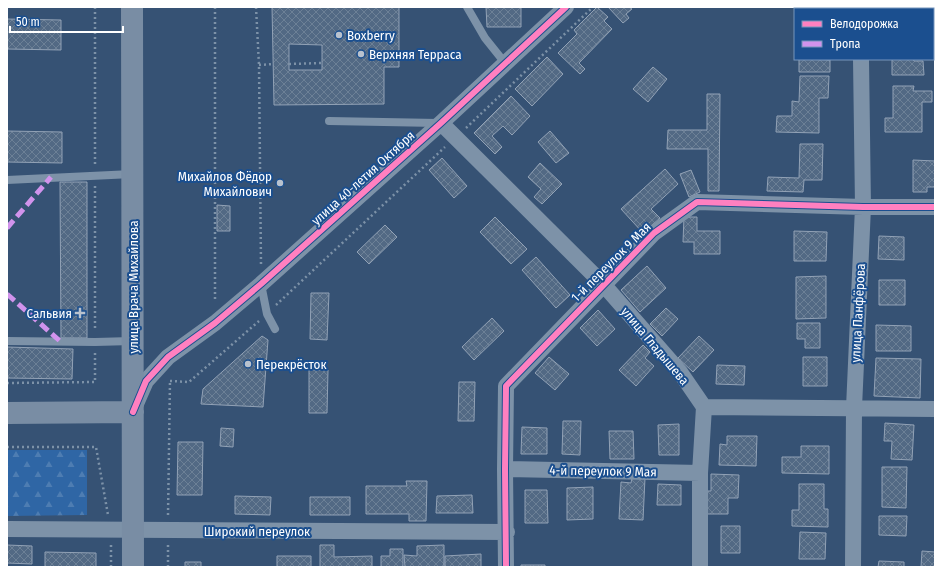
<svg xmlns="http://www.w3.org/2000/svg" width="942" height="574" font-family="'Fira Sans Condensed',sans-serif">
	<defs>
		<pattern id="forest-firs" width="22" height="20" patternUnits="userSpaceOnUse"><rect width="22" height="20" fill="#2f66a5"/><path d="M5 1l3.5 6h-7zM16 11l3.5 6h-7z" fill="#4e7db2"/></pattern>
		<pattern id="building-cross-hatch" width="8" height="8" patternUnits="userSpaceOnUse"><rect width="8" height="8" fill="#526984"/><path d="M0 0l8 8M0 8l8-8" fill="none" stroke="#6c8096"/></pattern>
	</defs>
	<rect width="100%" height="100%" fill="#365274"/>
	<path fill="url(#forest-firs)" d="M7,450H87V515L7,516Z"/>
	<path fill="url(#building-cross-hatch)" stroke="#92a2b6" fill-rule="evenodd" d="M272,7H399V67H384V104L274,105ZM289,44L322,45V70H289Z
		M486,7H521V27H487Z
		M597,7L608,17L604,21L612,29L579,63L585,69L580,74L558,53L577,34L574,30Z
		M608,7H629L632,9L626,14L629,18L623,23Z
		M800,7H830V9H800Z
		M890,7H912V9H890Z
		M7,19L61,20V50L7,49Z
		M547,57L563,74L532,106L515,89Z
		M799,59L830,60V72H799Z
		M892,59H913L914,61H923L924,75H892Z
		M653,67L667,79L648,102L633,89Z
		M800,76H829L828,98H819V133L776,132L777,116H792V101L799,102Z
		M893,86H914L913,91H932V102H922V132H885V118H893Z
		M707,94H720L719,191H708V149H667L668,130H707Z
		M511,96L530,116L512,135L503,126L492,136L502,147L495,154L474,133Z
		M7,131L62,132V163L7,162Z
		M550,131L569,153L556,163L538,142Z
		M800,144H823L822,180H804L803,192L767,191L768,177L799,178Z
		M442,158L467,186L454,198L429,170Z
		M913,160L935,161V187H927V192H913Z
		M540,163L562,184L542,204L534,197L541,189L528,177Z
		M665,169L678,184L651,209L660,218L643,233L621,209Z
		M691,170L700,192L689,197L680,174Z
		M60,182H87V338H61Z
		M217,205L230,206V231H217Z
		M495,217L527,249L511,264L480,232Z
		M684,217H697V231H720V254H694V242H683Z
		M385,225L397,237L369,264L357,252Z
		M794,231L827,232L826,261H794Z
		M879,236L904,237V260L878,259Z
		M536,257L570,295L556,308L522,270Z
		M647,266L666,288L640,312L621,290Z
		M826,276V318L796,319V277Z
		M879,280H905V305H879Z
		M311,293H329L327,340L310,339Z
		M666,308L678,319L662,336L650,324Z
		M598,310L615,329L597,346L580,328Z
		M492,318L504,331L474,360L462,347Z
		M797,323H820V348H805V339H797Z
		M876,325L911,326V351H876Z
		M262,336L268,340L263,407L201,404L203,389Z
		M699,336L714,350L693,372L678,358Z
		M643,345L650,352L645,358L654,366L636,386L619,370Z
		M7,347L73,349L72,379L7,378Z
		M549,357L569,374L555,390L535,373Z
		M803,357H827V386H803Z
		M876,358L921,359L920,398L874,396Z
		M717,365L745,366L744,385L716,384Z
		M309,370H328L327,413H309Z
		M459,382H475L474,421H458Z
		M563,421H581L580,455L562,454Z
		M885,423L914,425L912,460L891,459L892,441H884Z
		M679,424V455H659L658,425Z
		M522,427L547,428V454H521Z
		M221,428L234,429L233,447L220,446Z
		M609,431H633L634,459H610Z
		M727,436H757L756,466L719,465L720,444L727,445Z
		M178,442H203L202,495H177Z
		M801,446H829V474L782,473V457H801Z
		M882,467H907L906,508L882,507Z
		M711,474L739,475L738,498H728V514H705L706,491H711Z
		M632,477L645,478L643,520L619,519L621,482L631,483Z
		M406,481H427L426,521H409V514H366V486H407Z
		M658,484L681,485V505H657Z
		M799,484H824V509H828V527L792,526V510H799Z
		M593,487V519L567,520V488Z
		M525,490H547L548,523H525Z
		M472,495L473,513H436L437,496Z
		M235,496L271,497L270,515L235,514Z
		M310,497H350V515H310Z
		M879,516H907L906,536L879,535Z
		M721,526H740V553H721Z
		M800,532L826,533L825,559H799Z
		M7,545L32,546V564L7,563Z
		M320,545H334V557L372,556V567H320Z
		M444,545V567H405L404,555L417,556V546Z
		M390,549H403V567H381V556H390Z
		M922,551L935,552V567H921Z
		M45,552L96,553V567H45Z
		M481,554V567H445V556Z
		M277,556H311V567H277Z
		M879,561L904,562V567H878Z
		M185,562H201V567H185Z
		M521,565H545V567H521Z"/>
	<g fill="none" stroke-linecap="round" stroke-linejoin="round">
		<path stroke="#7d92a8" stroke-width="2.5" stroke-dasharray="2 3" stroke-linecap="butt" d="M95,7V165
			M215,7V302
			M256,7L259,65L261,264
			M289,64L322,63
			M259,65L273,64
			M466,128L593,7
			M95,186V331
			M276,305L445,147
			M170,381L189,382L259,321
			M7,383L95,382V352
			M7,447H96L108,515
			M168,515L170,380
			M111,567V544
			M168,567V544"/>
		<path stroke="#7d92a8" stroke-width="8" d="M467,7L485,38L505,63
			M329,121L438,123
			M7,180L132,174
			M261,284L267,314L275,329
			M7,341L95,342L132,341"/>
		<path stroke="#7d92a8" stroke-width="16" d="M861,7V9
			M441,123L603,284L680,372L704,407
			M135,406L146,381L168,357L215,323L261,284L441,123L566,7
			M704,407L935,409
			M505,469L700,473
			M7,529L507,532
			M506,567L505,469L506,386L654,233L697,202L863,207H935
			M700,567V473L704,407
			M853,567L854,408L863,207L861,59"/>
		<path stroke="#798da4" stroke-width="22" d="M132,7L133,567
			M7,413L133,412"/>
		<path stroke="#d193ec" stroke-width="5" stroke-dasharray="10 5" stroke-linecap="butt" d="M7,228L51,177
			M7,294L61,342"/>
		<defs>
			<path id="cycleway" d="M133,412L146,381L168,357L215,323L261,284L441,123L566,7
				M506,567L505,469L506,386L654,233L697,202L863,207H935"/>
		</defs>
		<use href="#cycleway" stroke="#1b4f8f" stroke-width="8"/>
		<use href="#cycleway" stroke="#ff80c0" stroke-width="6"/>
	</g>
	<g fill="#b9c2ce" stroke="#1b4f8f" stroke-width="1.5">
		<circle cx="339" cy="35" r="4"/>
		<circle cx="361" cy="54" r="4"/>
		<circle cx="280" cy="183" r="4"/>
		<path d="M78 307h4v4h4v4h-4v4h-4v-4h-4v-4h4z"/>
		<circle cx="248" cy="364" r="4"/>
	</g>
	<g text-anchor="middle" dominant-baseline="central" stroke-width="4" stroke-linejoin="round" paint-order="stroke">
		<g font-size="13" fill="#fff" stroke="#1b4f8f" text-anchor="start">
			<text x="347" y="35">Boxberry</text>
			<text x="369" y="54">Верхняя Терраса</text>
			<text x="272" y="176" text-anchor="end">Михайлов Фёдор<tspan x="272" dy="15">Михайлович</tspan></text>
			<text x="72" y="313" text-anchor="end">Сальвия</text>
			<text x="256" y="364">Перекрёсток</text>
		</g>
		<g font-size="13" fill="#fff" stroke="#1b4f8f">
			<text transform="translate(363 178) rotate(-42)">улица 40-летия Октября</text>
			<text transform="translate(611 262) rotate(-45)">1-й переулок 9 Мая</text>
			<text transform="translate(133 287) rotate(-90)">улица Врача Михайлова</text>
			<text transform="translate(858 313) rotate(-87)">улица Панфёрова</text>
			<text transform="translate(655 346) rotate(50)">улица Гладышева</text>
			<text transform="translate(603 471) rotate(1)">4-й переулок 9 Мая</text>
			<text x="257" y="531">Широкий переулок</text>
		</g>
	</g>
	<rect width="942" height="574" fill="none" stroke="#ffffff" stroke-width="16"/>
	<rect x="794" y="8" width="140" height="52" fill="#1b4f8f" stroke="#7695bc"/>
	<rect x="802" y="21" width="20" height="6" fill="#ff80c0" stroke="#7695bc"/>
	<text x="830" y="28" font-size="12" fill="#ffffff">Велодорожка</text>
	<rect x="802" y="41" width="20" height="6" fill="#d193ec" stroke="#7695bc"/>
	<text x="830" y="48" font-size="12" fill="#ffffff">Тропа</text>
	<path d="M10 26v6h113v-6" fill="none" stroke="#ffffff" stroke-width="2"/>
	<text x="16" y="26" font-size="12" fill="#ffffff" stroke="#1b4f8f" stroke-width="3" paint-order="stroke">50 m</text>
</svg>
